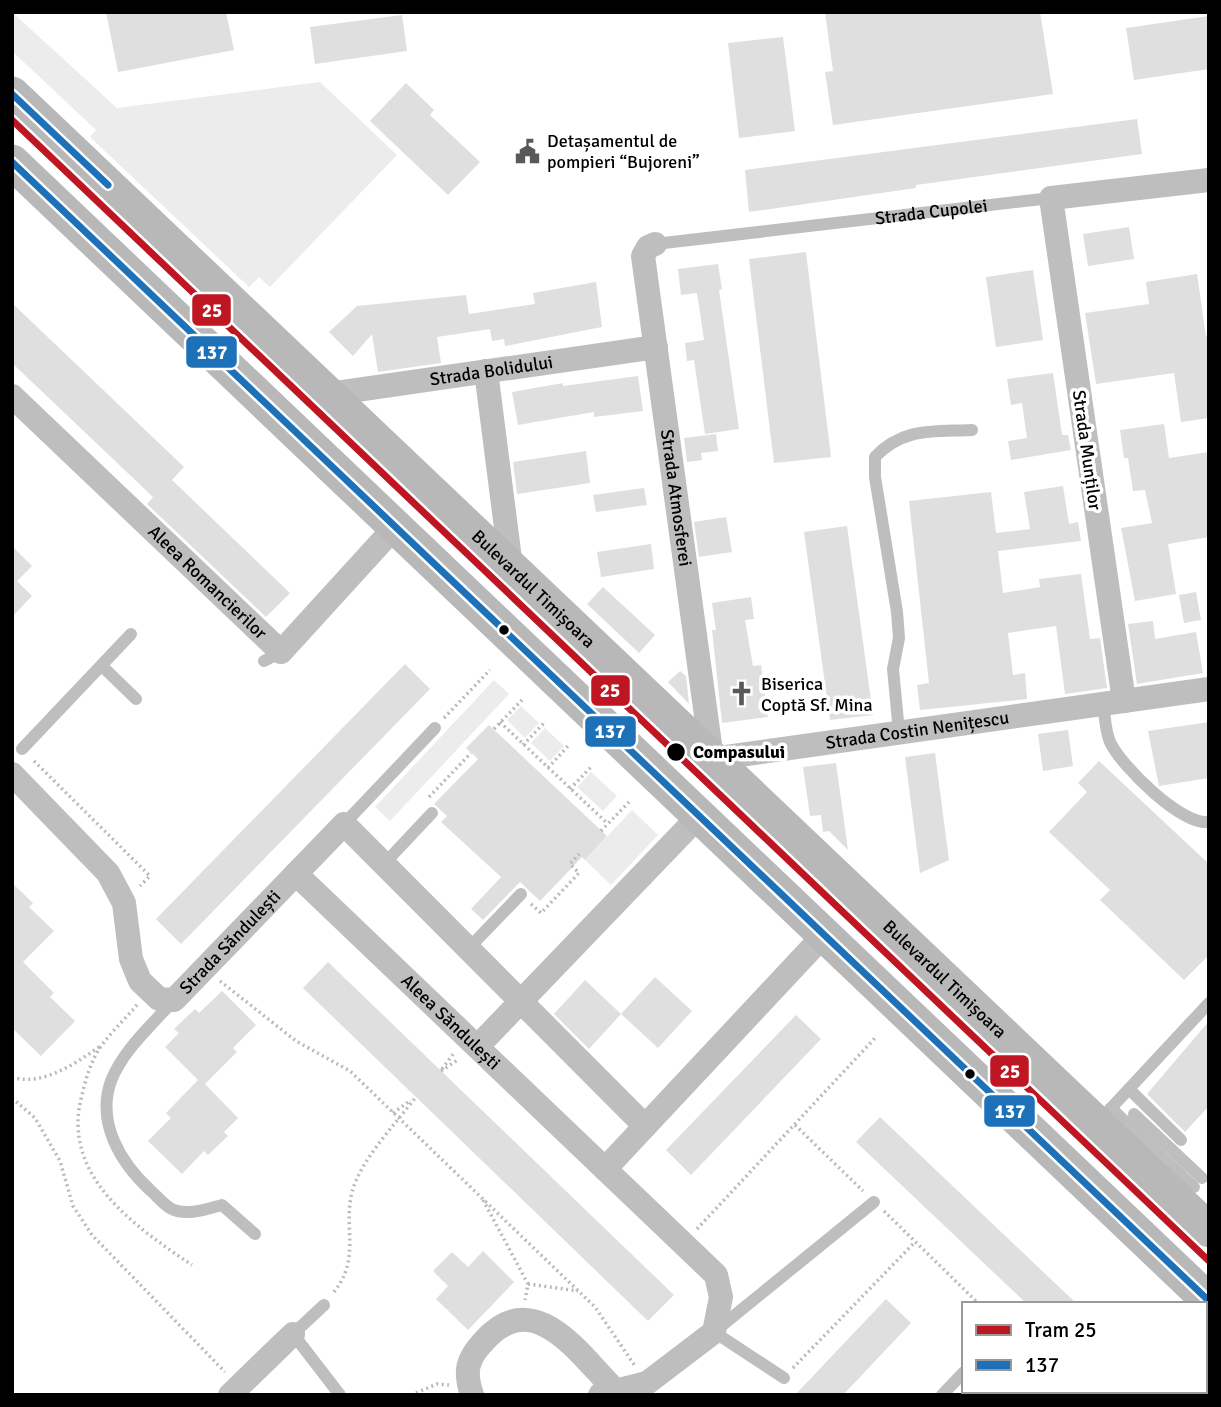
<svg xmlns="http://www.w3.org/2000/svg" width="1221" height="1407" font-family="Signika,sans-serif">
	<rect width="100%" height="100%" fill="#fff"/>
	<path fill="#ececec" d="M12,12L117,108L320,82L397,155L270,287L259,277L249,287L90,137L96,130L12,51Z
		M494,680L509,694L390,821L375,807Z
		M521,706L539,723L525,738L507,720Z
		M545,728L564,746L550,761L531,743Z
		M591,772L617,796L603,811L577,787Z
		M632,810L658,835L611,885L585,860Z"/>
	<path fill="#dfdfdf" d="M106,12H226L234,50L118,72Z
		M825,12H1040L1053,94L833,125L825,72L833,71Z
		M402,15L407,51L315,64L310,27Z
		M1209,16V69L1134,80L1126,28Z
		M783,37L795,131L739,138L728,43Z
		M406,83L434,110L430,115L480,162L448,195L370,121Z
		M1137,119L1142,154L916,185V188L749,212L745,170Z
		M1129,227L1134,259L1088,266L1083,234Z
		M806,252L831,457L774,463L749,259Z
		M718,264L722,289L719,290L739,429L705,434L694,360L687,361L685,343L704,340L697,293L681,295L678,269Z
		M1033,270L1043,340L996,347L986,277Z
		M1197,274L1206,336L1209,335V418L1181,422L1174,373L1096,384L1085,313L1149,304L1146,282Z
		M596,282L602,327L505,346L504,339L492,341L490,329L437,337L441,363L378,372L372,334L353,356L329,332L357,306L466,295L469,314L535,304L533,293Z
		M12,303L184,467L172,480L290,593L266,617L147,504L153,497L12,363Z
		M1053,373L1062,435H1068L1071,450L1011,460L1008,441L1027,438L1022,403L1011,405L1007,379Z
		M638,376L643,411L594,417V412L518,425L512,392L563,383V386Z
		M1164,424L1169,458L1209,452V537L1168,544L1176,594L1135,601L1121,528L1152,523L1145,490L1133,491L1128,458H1124L1120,430Z
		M716,434L718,451L701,453L702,460L687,462L684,438Z
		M586,451L590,483L517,494L513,462Z
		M1063,486L1069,524L1078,522L1081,541L998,551L1003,593L1040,587L1039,579L1081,574L1090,639L1100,638L1107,688L1065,694L1056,626L1008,633L1013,675L1025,673L1027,699L920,710L917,685L929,683L909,501L991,492L996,533L1030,529L1024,492Z
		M644,488L647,505L596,512L593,495Z
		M726,517L732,552L699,557L694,522Z
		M847,526L873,715L830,720L804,532Z
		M651,544L654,569L601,577L597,552Z
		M12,546L32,566L17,581L32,596L12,617Z
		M603,587L655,635L639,653L587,604Z
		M1196,592L1201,620L1184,623L1179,595Z
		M751,597L754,619L745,620L753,666L761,665L768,717L722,723L712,630H716L712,603Z
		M1153,621L1155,639L1196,632L1203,673L1137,684L1128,624Z
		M405,664L430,689L181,944L156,919Z
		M680,671L686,676L689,704L668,682Z
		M1209,722V778L1159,786L1148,731Z
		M489,725L607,836L585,860L582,857L540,901L520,882L483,920L471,909L501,877L441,822L447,816L434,804L478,759L466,748Z
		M1068,730L1073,766L1043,771L1038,734Z
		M935,753L949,860L920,873L905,757Z
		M1099,761L1209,864V955L1184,980L1100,900L1110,890L1049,832L1087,792L1078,783Z
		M836,763L848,850L829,831L823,832L821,815L810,816L803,767Z
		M12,883L33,903L29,907L54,931L23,962L54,993L50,997L75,1021L41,1056L12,1028Z
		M328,962L674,1295L648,1321L303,988Z
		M655,977L692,1011L658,1048L621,1014Z
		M585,980L621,1014L589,1049L554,1014Z
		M222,991L256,1025L233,1048L237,1052L205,1084L238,1118L224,1132L228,1136L208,1155L204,1151L182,1174L148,1141L171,1118L166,1113L198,1080L165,1047L179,1033L174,1029L195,1009L199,1013Z
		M796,1015L821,1039L691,1175L666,1150Z
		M1209,1021V1106L1185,1132L1147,1094Z
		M880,1117L1077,1304H1027L856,1142Z
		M483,1251L514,1282L468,1330L436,1299L448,1286L433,1271L452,1252L468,1267Z
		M886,1299L911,1323L843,1395H795Z"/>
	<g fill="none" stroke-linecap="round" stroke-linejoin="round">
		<path stroke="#b9b9b9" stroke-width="3.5" stroke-dasharray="2 3.5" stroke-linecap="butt" d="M444,718L490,670
			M500,722L608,824
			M494,729L522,700
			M523,745L545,722
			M34,761L150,876L140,886
			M548,768L569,745
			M570,789L592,766
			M429,797L471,753
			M601,831L629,802
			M531,904L541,913L579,873L570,864L579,854
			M220,981L296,1041L350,1071L595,1307L635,1366
			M137,1005C126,1018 112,1031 102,1045C91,1060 86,1078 82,1095C60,1175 134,1226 192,1265
			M442,1069L454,1053
			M441,1071L459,1059
			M12,1077C42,1087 76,1063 99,1047
			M12,1098L35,1118L60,1161L73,1206L92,1235L225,1372
			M393,1113L411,1100
			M795,1125L863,1191
			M483,1200L528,1284L525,1300
			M884,1211L979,1304
			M697,1229L876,1037
			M528,1284L578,1291
			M334,1292C361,1258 343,1228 352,1192C360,1161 396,1123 416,1097
			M793,1368L915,1242
			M1069,1391L1073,1395
			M411,1395L437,1384L449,1385"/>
		<g stroke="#bebebe" stroke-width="12">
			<path id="s1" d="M655,244L1051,198"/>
			<path d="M264,661L281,652"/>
			<path d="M102,666L136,699"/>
			<path d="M1103,704C1105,716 1105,730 1110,742C1121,766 1182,826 1209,822"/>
			<path d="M899,732L893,669L899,638L897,612L875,477V457C903,427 934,432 972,430"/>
			<path d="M22,749L131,634"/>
			<path d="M344,824L435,728"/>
			<path d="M384,864L432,813"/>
			<path d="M468,949L521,894"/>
			<path d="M173,1001C152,1025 123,1050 111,1081C96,1123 121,1163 150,1190C156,1195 163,1204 170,1208C185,1217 207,1209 222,1205L255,1234"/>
			<path d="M1129,1089L1181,1140"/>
			<path d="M1111,1108L1194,1187"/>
			<path d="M1134,1114L1202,1178"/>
			<path d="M1099,1121L1209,1003"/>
			<path d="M324,1305L293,1334L340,1395"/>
			<path d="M784,1378L714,1332L874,1202"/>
			<path d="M942,1395L964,1372"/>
		</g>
		<g stroke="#bebebe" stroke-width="24">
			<path id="s2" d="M655,244L648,247L643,256L712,759L1209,689"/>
			<path d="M486,371L511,567"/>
			<path id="s3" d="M329,394L656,347"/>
			<path id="s4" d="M12,396L281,652L395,527"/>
			<path d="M1124,701L1051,198L1209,180"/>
			<path id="s5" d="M12,774L108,873L124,903L131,959L140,981L159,999L174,1000L344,824L645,1126"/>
			<path id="s6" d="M296,874L716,1275L721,1297L714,1332L647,1383L600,1395"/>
			<path d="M478,1046L699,816"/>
			<path d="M605,1169L824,935"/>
			<path d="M230,1395L293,1334"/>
			<path d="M472,1395C464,1371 467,1359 484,1341C534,1285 579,1354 614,1389"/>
		</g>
		<g stroke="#b8b8b8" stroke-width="35">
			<path id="s7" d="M12,94L1209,1230"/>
			<path d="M12,162L1209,1301"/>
		</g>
		<defs>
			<path id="bus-1" d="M12,94L108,185
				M12,162L1209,1301"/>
		</defs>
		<use href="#bus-1" stroke="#fff" stroke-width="12"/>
		<use href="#bus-1" stroke="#1d71b8" stroke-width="7"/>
		<defs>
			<path id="tram-1" d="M12,120L1209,1261"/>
		</defs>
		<use href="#tram-1" stroke="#fff" stroke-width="12"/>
		<use href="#tram-1" stroke="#be1622" stroke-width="7"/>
	</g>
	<defs>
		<symbol id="civic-bare" viewBox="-9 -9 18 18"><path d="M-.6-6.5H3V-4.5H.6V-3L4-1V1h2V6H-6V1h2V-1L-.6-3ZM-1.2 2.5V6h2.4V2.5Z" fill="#595959" stroke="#fff" stroke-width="2.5" paint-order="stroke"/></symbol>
		<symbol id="church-bare" viewBox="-9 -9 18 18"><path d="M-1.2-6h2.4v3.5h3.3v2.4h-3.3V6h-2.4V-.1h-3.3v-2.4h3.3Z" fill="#595959" stroke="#fff" stroke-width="2.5" paint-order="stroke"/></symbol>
	</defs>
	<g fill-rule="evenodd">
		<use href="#civic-bare" x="510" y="134" width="35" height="35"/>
		<use href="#church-bare" x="724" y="676" width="35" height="35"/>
	</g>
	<g fill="#000" stroke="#fff" stroke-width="2.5">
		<circle cx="504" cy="630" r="6"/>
		<circle cx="676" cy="752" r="10"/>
		<circle cx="970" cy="1074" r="6"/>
	</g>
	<g text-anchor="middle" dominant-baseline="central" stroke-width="7" stroke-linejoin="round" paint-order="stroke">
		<g font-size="18" fill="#000" stroke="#fff" text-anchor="start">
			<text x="547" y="141">Detașamentul de<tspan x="547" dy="21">pompieri “Bujoreni”</tspan></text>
			<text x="761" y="684">Biserica<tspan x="761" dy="21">Coptă Sf. Mina</tspan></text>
		</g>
		<g font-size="18" fill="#000" stroke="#fff">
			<text stroke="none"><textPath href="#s1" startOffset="278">Strada Cupolei</textPath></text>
			<text stroke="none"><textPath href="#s3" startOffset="164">Strada Bolidului</textPath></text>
			<text transform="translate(1087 450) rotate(82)">Strada Munților</text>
			<text stroke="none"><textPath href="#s2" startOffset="262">Strada Atmosferei</textPath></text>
			<text stroke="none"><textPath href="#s4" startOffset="270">Aleea Romancierilor</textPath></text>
			<text stroke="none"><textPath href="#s7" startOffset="719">Bulevardul Timișoara</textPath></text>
			<text stroke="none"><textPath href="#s2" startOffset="733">Strada Costin Nenițescu</textPath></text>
			<text stroke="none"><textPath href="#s5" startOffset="374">Strada Săndulești</textPath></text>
			<text stroke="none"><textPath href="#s7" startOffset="1286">Bulevardul Timișoara</textPath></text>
			<text stroke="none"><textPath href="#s6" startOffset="214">Aleea Săndulești</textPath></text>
		</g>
		<g font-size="18" font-weight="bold" fill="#000" stroke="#fff" text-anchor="start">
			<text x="693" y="752">Compasului</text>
		</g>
	</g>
	<g stroke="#fff" stroke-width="2.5">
		<rect x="191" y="293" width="41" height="34" rx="7" fill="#be1622"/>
		<rect x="185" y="335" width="53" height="34" rx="7" fill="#1d71b8"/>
		<rect x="590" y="674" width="41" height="33" rx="7" fill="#be1622"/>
		<rect x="584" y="715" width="53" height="33" rx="7" fill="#1d71b8"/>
		<rect x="989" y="1054" width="41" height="34" rx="7" fill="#be1622"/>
		<rect x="983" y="1094" width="53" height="34" rx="7" fill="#1d71b8"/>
	</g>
	<g font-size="19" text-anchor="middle" font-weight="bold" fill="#fff">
		<text x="212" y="317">25</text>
		<text x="212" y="359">137</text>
		<text x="610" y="697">25</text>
		<text x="610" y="738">137</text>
		<text x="1010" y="1078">25</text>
		<text x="1010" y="1118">137</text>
	</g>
	<rect width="1221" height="1407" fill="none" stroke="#000000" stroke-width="28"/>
	<rect x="962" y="1302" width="245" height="91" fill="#ffffff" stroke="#999999" stroke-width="2"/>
	<rect x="976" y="1325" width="35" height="10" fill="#be1622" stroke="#999999" stroke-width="2"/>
	<text x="1025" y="1337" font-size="21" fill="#000000">Tram 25</text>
	<rect x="976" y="1360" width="35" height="10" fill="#1d71b8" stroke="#999999" stroke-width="2"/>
	<text x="1025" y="1372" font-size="21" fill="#000000">137</text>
</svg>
